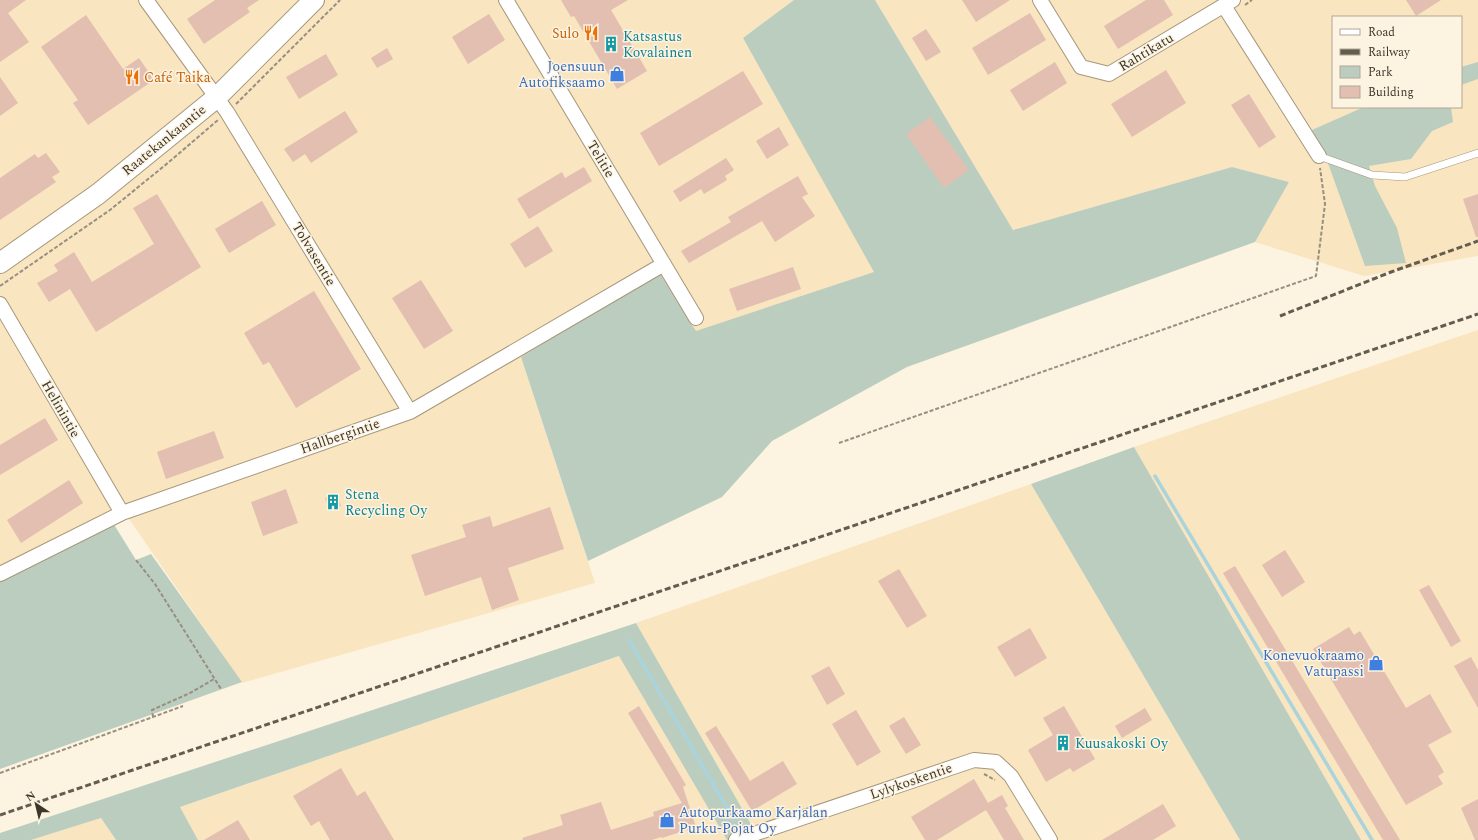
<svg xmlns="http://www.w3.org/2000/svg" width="1478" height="840" font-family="Spectral,serif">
	<rect width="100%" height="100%" fill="#fdf3e1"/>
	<path fill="#f9e5bf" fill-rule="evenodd" d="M0,0H794L743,38L875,272L696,332L659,272L521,357L595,583L242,683L127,516L0,578Z
		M875,0H1478V256L1364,276L1255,242L1289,182L1232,167L1013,230ZM1333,17H1461V107H1333Z
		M1478,330V840H1361L1134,447Z
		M1031,484L1240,840H760L636,623Z
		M620,656L727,840H198L180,807Z
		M101,818L116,840H31Z"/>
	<path fill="#bbcdbe" d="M794,0H875L1013,230L1232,167L1289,182L1255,242L907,367L772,441L722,497L588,561L521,357L659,272L696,331L874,272L743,38Z
		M1478,62V79L1461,85V67Z
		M1364,107H1451L1453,122L1432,131L1411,159L1369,166L1375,186L1397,228L1406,263L1365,266L1329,166L1312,130Z
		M1134,447L1361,840H1240L1031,484Z
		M113,523L136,560L151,554L242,682L0,769V578Z
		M636,623L760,840H727L619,656L180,807L198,840H116L101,818L31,840H0V833Z"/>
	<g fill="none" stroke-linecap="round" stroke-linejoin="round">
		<path stroke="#aad4dc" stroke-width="3.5" d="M1155,476L1372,840
			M629,640L734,820"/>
	</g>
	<path fill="#e2bfb0" d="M0,0H26L8,13L29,42L0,62Z
		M215,0H259L247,8L250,12L204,44L187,19Z
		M561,0H628L611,10L647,71L617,89L574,16L571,17Z
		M962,0H1010L976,22Z
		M1146,0H1164L1173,15L1118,49L1104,26Z
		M1406,0H1441L1416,16Z
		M1030,13L1046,40L988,75L972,48Z
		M489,14L505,40L468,64L452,37Z
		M86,15L123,69L139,58L154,80L88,125L73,103L78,100L41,47Z
		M926,29L941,52L926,61L912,38Z
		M387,48L393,59L377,68L371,58Z
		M326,54L338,75L299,99L286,77Z
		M1055,62L1067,83L1023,111L1010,90Z
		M1166,70L1186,103L1132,137L1111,104Z
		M743,71L763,104L659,166L640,133Z
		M0,77L18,103L0,116Z
		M1249,94L1276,137L1259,148L1231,105Z
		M345,111L358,132L311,163L305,154L293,162L284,149Z
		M930,117L969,170L944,188L906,134Z
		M779,127L789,145L767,159L756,141Z
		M46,153L60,172L52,177L56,182L0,220V178L35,154L38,158Z
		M726,158L734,170L725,176L727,180L704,194L701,189L680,202L673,191Z
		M584,167L592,181L529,219L517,199L562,172L565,178Z
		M798,176L808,194L802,197L815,216L775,242L762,221L689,263L681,251L731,222L728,217Z
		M157,194L201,267L96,332L70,289L49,302L37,283L58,271L54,265L74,252L92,282L154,244L133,208Z
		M1478,194V237H1476L1463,199Z
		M262,201L276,225L229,253L215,229Z
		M538,226L553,251L525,268L510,244Z
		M793,267L801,289L737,311L729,289Z
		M421,280L453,331L424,349L392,298Z
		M314,291L361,369L296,408L269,362L263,365L244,333Z
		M45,418L58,440L0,475V445Z
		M214,431L224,458L166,479L157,452Z
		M69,480L83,503L21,543L7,520Z
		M286,489L298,523L263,536L251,502Z
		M337,494L341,506L329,510L325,498Z
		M550,507L564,549L508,568L519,600L492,610L481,577L425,596L411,555L466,537L462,525L490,516L493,527Z
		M1285,550L1305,582L1282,597L1262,565Z
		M1235,566L1400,840H1383L1223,573Z
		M899,569L927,616L907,628L878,581Z
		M1429,585L1461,641L1451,647L1419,590Z
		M1349,627L1354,635L1360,631L1406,708L1430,694L1452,732L1428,745L1444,772L1438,776L1443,784L1406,805L1313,649Z
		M1030,628L1047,658L1015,677L997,647Z
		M1471,657L1478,670V708L1454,666Z
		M829,666L845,694L827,705L811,676Z
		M639,706L686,785L683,787L696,827L662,838L661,837L652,840H523L522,838L563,825L560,815L601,802L611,830L654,816L653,812L682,803L628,713Z
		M1064,706L1095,759L1073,772L1070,768L1046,782L1028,750L1053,735L1043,718Z
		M1145,708L1152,720L1122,738L1115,726Z
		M856,710L881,752L857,766L832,724Z
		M904,717L921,745L906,754L889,726Z
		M716,726L750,781L783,761L797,784L752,811L705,733Z
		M341,768L357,796L365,791L394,840H330L319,821L311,826L293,796Z
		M974,779L988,803L1002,795L1008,806L1005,808L1024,840H1004L986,810L937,840H925L911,817Z
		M1478,799V840H1475L1461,808Z
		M1163,804L1176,826L1153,840H1102Z
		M238,820L250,840H204Z"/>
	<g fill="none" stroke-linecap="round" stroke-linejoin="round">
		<defs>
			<path id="service" d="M1319,156L1372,175L1405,177L1478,153"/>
			<path id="minor" d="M146,0L227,112L410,412
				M506,0L696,318
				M1040,0L1081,67L1109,74L1233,0
				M1224,6L1319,156
				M0,304L122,513
				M0,574L122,513L410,412L664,264
				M736,840L974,760L996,762L1011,776L1050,840"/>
			<path id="secondary" d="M0,263L98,194L216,98L314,0"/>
		</defs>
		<use href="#service" stroke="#a5977a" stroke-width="8"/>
		<use href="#minor" stroke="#a5977a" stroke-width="16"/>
		<use href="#secondary" stroke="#a5977a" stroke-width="22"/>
		<path stroke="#978f80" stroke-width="2" stroke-dasharray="4 2" stroke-linecap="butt" d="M1245,5L1252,0
			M236,104L340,0
			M0,286L110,210L169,162L218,120
			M839,443L1316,276L1325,204L1320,168
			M136,560L155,584L221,689
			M153,717L152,710L190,693L214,679
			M0,773L183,706
			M984,774L995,780"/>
		<use href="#service" stroke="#fff" stroke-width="7"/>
		<use href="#minor" stroke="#fff" stroke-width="14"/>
		<use href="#secondary" stroke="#fff" stroke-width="20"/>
		<path stroke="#635d4f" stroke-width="3" stroke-dasharray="6 3" stroke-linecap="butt" d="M1280,316L1391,272L1478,241
			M0,815L1478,314"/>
	</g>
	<defs>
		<symbol id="restaurant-bare" viewBox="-9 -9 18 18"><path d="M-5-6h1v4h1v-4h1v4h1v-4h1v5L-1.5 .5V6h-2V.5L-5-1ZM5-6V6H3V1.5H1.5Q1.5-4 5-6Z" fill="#e8710a" stroke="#fdf3e1" stroke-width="2.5" paint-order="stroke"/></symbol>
		<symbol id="building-bare" viewBox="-9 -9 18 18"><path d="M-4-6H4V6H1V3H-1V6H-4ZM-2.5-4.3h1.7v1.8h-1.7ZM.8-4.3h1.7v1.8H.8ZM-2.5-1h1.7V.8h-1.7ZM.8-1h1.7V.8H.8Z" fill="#0f9aa8" stroke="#fdf3e1" stroke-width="2.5" paint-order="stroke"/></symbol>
		<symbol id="shop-bare" viewBox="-9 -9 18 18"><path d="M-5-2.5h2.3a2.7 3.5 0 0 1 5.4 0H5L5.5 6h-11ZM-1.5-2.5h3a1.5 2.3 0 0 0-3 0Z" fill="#3f7fe0" stroke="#fdf3e1" stroke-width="2.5" paint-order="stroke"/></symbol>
	</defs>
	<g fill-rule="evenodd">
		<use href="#restaurant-bare" x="580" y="22" width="22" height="22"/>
		<use href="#building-bare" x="600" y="33" width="22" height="22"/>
		<use href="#shop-bare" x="606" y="63" width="22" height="22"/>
		<use href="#restaurant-bare" x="121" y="66" width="22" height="22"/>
		<use href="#building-bare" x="322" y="491" width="22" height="22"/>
		<use href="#shop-bare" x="1365" y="652" width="22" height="22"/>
		<use href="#building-bare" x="1052" y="732" width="22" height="22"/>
		<use href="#shop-bare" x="656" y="809" width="22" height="22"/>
	</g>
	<g text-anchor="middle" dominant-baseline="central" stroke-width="3" stroke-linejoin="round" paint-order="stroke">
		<g font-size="14" fill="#c56008" stroke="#fdf3e1" text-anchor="end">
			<text x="579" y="33">Sulo</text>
			<text x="144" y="77" text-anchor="start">Café Taika</text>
		</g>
		<g font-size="14" fill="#0d838f" stroke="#fdf3e1" text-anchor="start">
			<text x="623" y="36">Katsastus<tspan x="623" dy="16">Kovalainen</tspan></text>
			<text x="345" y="494">Stena<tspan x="345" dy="16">Recycling Oy</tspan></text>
			<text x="1075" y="743">Kuusakoski Oy</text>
		</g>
		<g font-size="14" fill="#3d372b" stroke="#fdf3e1">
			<text transform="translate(1146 52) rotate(-31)">Rahtikatu</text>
			<text transform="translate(164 140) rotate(-39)">Raatekankaantie</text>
			<text transform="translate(601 159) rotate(59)">Telitie</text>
			<text transform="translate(314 254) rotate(59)">Tolvasentie</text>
			<text transform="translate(61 409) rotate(60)">Helinintie</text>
			<text transform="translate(340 436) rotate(-19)">Hallbergintie</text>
			<text transform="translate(911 781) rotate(-19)">Lylykoskentie</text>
		</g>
		<g font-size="14" fill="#366cbe" stroke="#fdf3e1" text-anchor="end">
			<text x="605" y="66">Joensuun<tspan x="605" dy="16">Autofiksaamo</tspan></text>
			<text x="1364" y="655">Konevuokraamo<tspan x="1364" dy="16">Vatupassi</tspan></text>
			<text x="679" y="812" text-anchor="start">Autopurkaamo Karjalan<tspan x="679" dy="16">Purku-Pojat Oy</tspan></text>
		</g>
	</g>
	<rect x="1332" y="16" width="130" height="92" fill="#fdf3e1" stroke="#b0a898"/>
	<rect x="1340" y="29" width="20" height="6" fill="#ffffff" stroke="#b0a898"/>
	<text x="1368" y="36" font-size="12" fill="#3d372b">Road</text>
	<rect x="1340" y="49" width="20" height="6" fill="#635d4f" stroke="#b0a898"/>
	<text x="1368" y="56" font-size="12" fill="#3d372b">Railway</text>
	<rect x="1340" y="66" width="20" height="12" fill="#bbcdbe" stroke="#b0a898"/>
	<text x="1368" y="76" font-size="12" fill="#3d372b">Park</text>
	<rect x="1340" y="86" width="20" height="12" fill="#e2bfb0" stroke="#b0a898"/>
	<text x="1368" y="96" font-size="12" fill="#3d372b">Building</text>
	<g transform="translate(36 804) rotate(325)" stroke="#fdf3e1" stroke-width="3" paint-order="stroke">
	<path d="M0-3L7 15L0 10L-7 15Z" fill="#3d372b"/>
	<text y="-6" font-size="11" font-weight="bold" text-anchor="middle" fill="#3d372b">N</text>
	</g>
</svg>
